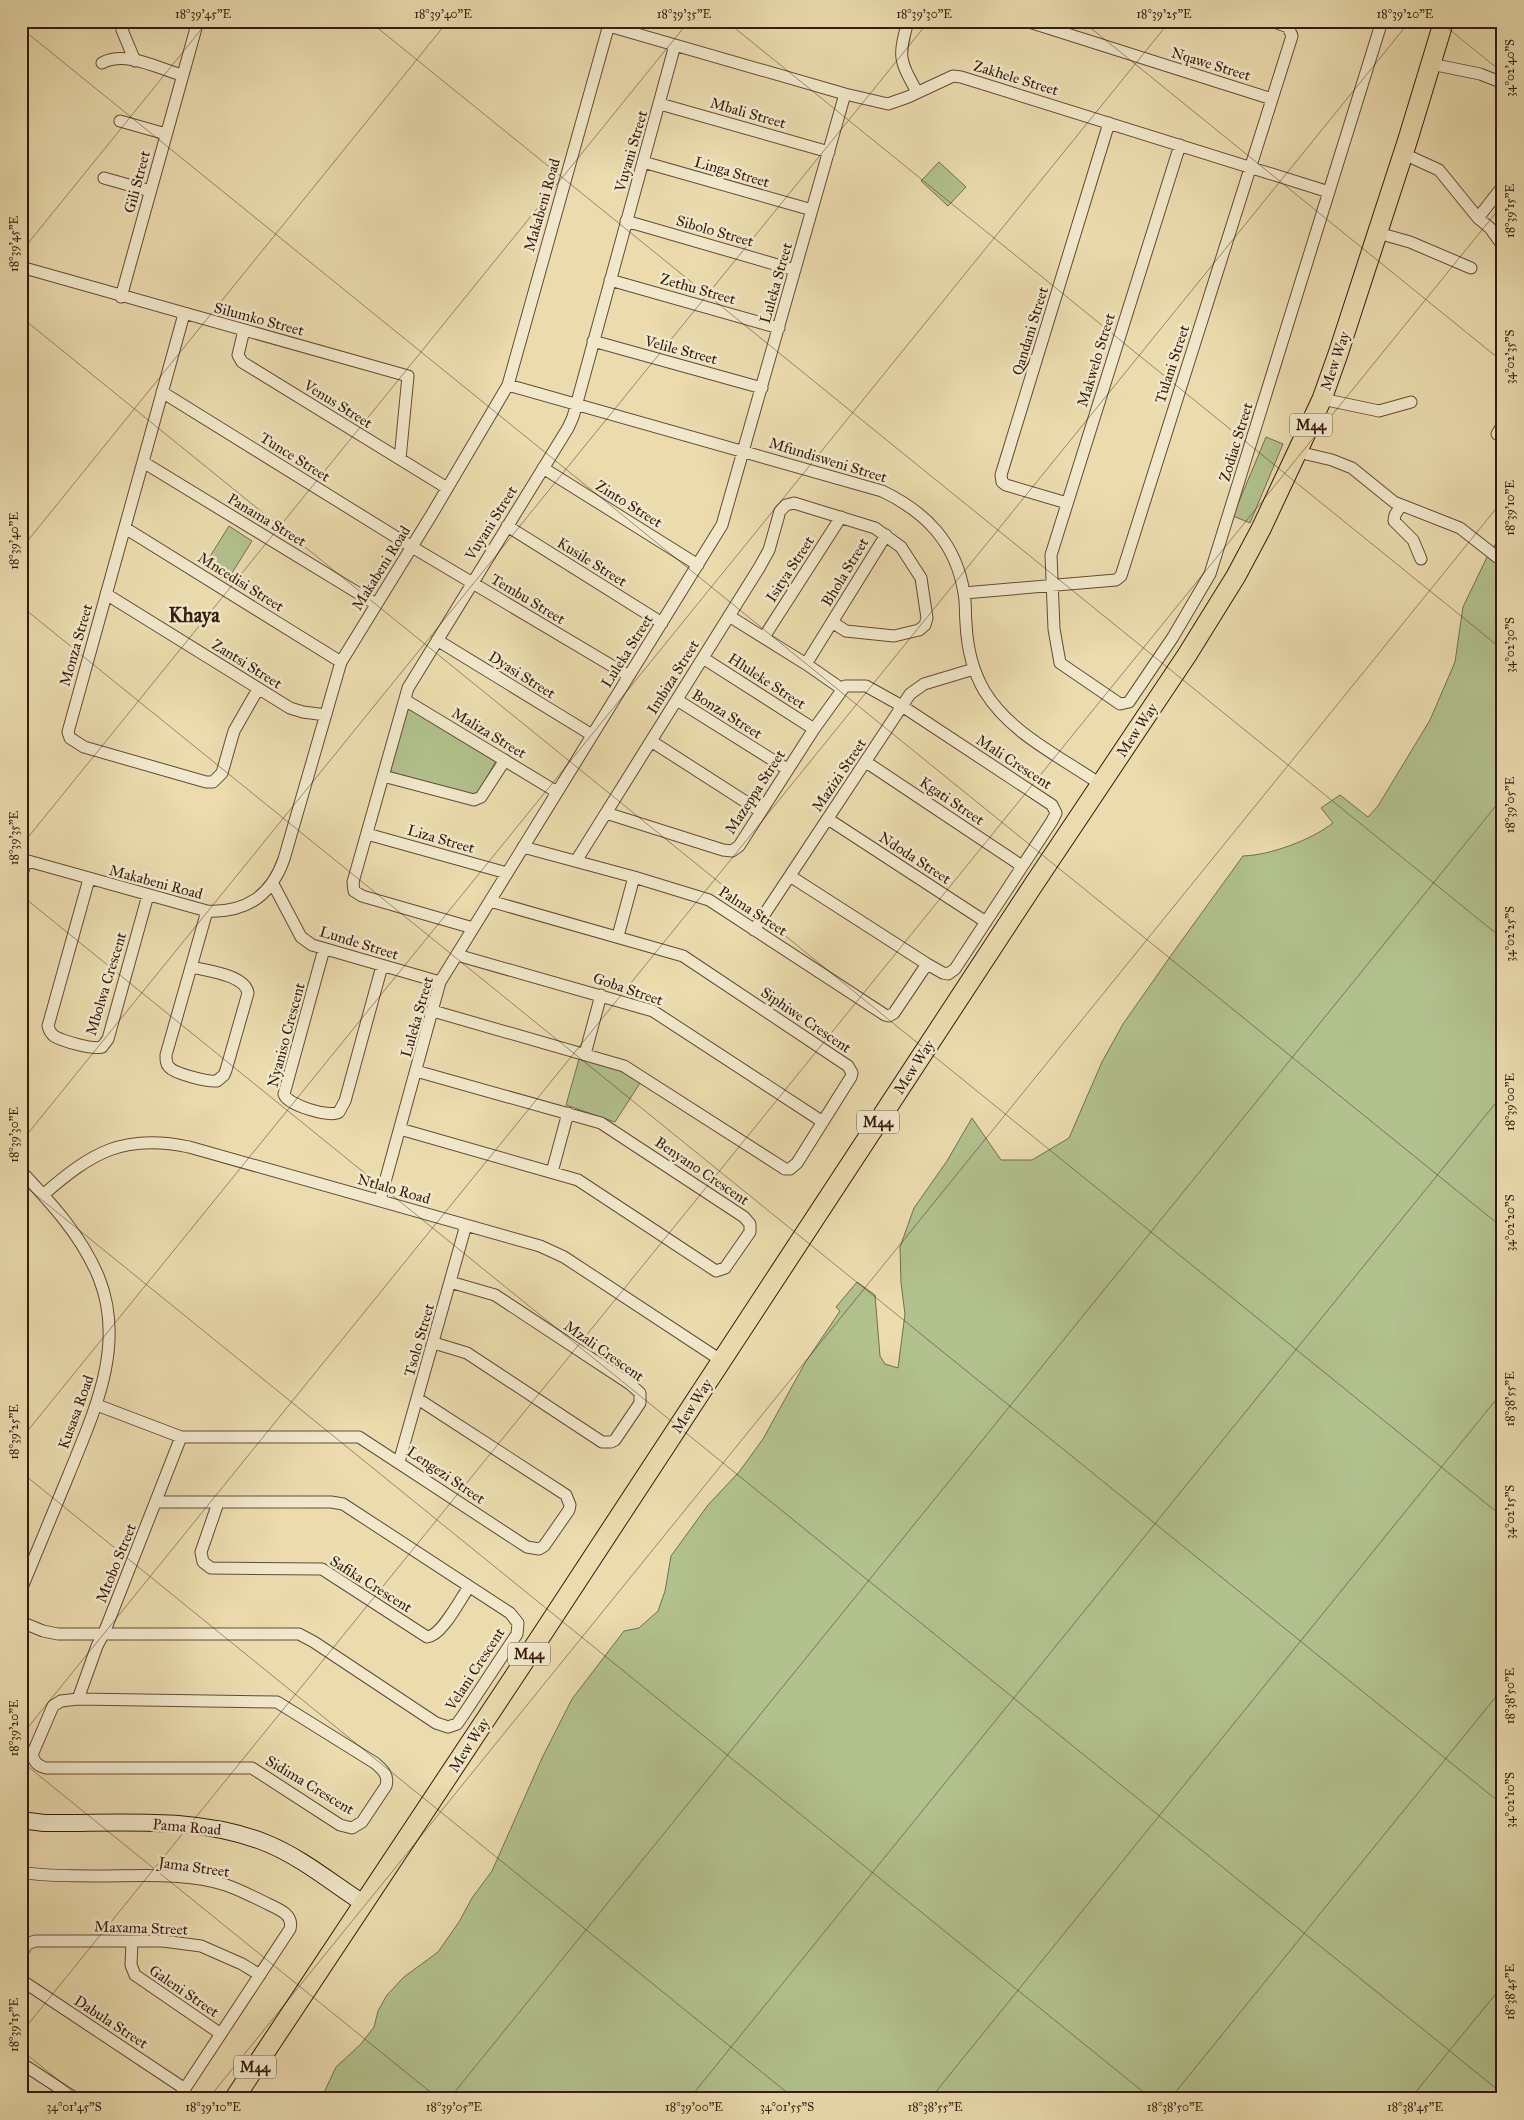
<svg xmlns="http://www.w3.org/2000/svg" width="1524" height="2120" font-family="'IM FELL Great Primer',serif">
	<rect width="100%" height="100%" fill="#eadcaf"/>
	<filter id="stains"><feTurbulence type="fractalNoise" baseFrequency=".004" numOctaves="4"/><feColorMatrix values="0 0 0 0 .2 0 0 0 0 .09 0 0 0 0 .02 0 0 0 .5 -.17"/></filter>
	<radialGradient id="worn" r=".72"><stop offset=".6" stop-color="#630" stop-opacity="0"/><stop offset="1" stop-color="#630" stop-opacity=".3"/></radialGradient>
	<path fill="#b2c18e" stroke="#746e4e" d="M939,162L966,187L948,206L921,181Z
		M1266,437L1283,444L1250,523L1233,516Z
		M229,526L252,541L227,581L204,566Z
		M1503,533V2099H321L336,2067L361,2044L374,2027L378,2011L387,1995L404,1977L438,1952L459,1922L472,1898L492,1871L543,1756L572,1699L624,1631L639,1628L658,1611L665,1591L671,1556L708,1505L739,1472L763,1439L805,1363L840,1311L836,1307L857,1282L875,1295L880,1356L885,1364L898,1368L905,1314L901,1283L900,1247L914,1208L947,1161L972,1118L1001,1160H1032L1069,1138L1102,1062L1123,1024L1172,954L1243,856C1271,855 1311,840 1333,823L1321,808L1340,795L1368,817L1378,806L1430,720L1455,662L1463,607L1488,555Z
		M408,708H410L496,761L476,796L391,772L390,769Z
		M579,1059L617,1069L640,1083L615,1122L566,1105Z"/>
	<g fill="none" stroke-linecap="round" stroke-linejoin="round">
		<defs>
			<path id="street" d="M129,21L123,26L122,30L135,61
				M908,21C898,58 899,59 917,92
				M1026,21L1272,99
				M609,26L845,94L888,104L908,97L953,76L961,77L1329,192
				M102,63C126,50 159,69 182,75
				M1431,64L1480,74L1503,83
				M660,104L829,152
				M120,121L166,134
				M1180,145L1051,555L1054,629L1060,663L1120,704L1129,702L1173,637L1210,574L1382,21
				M1404,154L1439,170L1478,218L1490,228L1503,246
				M643,162L812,210
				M104,178L150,191
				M1478,218L1503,186
				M626,221L795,270
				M1378,233L1410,242L1471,268
				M21,267L408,376L400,459
				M610,280L779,328
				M121,297L198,21
				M184,314L68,732L70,738L84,747L206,782H213L222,773L234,731L258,689
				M244,330L238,355L242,362L447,488
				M593,341L762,388
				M508,385L882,491C926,512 956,543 964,593C966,603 965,613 966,623C967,646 973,672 985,692C1011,734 1061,757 1100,784
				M162,392L412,547L629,676
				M1322,399L1379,411L1411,402
				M1497,434L1503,424
				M1298,452L1332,460L1352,468L1394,502L1460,528L1497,557
				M143,462L376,604
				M543,468L698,565
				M1067,503L1006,485L1002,482L1001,475L1109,123
				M1401,505L1395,515L1394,521L1413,540L1421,559
				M507,526L662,623
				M125,528L341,662
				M964,593L1116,580L1121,576L1292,36L1288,27L1272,21
				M106,594L290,708L303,712L326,715
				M729,616L806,664L842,689
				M764,637L841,517
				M437,640L592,735
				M703,658L814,729
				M806,664L886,535
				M405,700L557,792
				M677,700L787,769
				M651,741L760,811
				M866,762L1022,866
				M383,776L474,800L481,797L505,760
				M606,813L723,850L732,851L739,846L814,729L845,686H866L902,706L1052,805L1056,813L1052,821L955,969L948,974L943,973L927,964L790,876
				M828,819L986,922
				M367,834L507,873
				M523,847L634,877L709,900L885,1015L889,1016L894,1013L927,964
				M21,859L207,911C246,913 271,896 284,859L341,662L432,514L508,385L610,21
				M576,861L759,568L769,550L780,511L786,505L794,503L875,528L901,547L921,578L927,618L925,625L919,630L894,636L846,631L832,622
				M21,878L26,860
				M89,879L48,1026C49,1030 50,1033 54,1036C62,1041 93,1050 102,1047L108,1039L148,895
				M273,884L301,937L312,945L440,982
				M473,928L362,896L354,891L353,882L408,688L568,428L573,417L675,45
				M754,930L910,694L924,684L974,669
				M618,936L634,877
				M324,949L284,1094C287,1105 330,1118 339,1112L345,1101L382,966
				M457,955L653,1011L823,1122
				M192,967C208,971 245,975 248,993L226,1070L224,1075L217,1081C208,1082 175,1074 169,1067C166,1064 166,1060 166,1055L207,911
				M433,1011L624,1066L785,1169H790L797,1163L851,1077L852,1073L848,1066L683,956L490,901
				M585,1054L601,995
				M400,1129L578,1180L716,1271L725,1268L750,1232V1224L744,1217L601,1123L416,1071
				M21,1171C51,1203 82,1236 99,1278C126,1346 94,1412 69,1474C53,1513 37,1552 21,1590
				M552,1172L568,1113
				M43,1195C91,1153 123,1133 189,1147L540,1246L564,1257L722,1361
				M380,1200L440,982L722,525L845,94
				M434,1343L467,1353L602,1442H611L615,1440L640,1403V1393L630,1384L495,1295L450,1282
				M97,1405L181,1437H359L527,1547L539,1549L544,1546L569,1510L570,1505L566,1495L418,1399
				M399,1462L466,1225
				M218,1503L201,1552L203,1562L211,1568L322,1569L427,1637C442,1636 460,1599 469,1587
				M21,1622L43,1631L58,1634H299L314,1642L436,1723L448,1727L457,1724L462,1717L517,1634L518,1623L510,1613L343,1504L331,1502H156
				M78,1699L277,1702L375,1763C383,1770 389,1775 386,1786L362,1822L352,1828L340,1825L252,1768H46C38,1766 35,1763 32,1755L53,1706L61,1701Z
				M78,1699L97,1646L104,1633L181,1437
				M21,1872C46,1877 72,1875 97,1876C138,1876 187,1872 226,1885C240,1890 254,1897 268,1904C279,1909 294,1915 290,1929L178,2099
				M132,1941L131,1965L135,1975L221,2034
				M21,1955L27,1944L35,1941H163L201,1946L242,1964L260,1975
				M21,1980L185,2089
				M21,2063L76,2099"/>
			<path id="secondary" d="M21,1820L44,1823C117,1824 197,1815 266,1843C301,1857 332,1883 363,1903"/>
			<path id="primary" d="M234,2099L541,1636L1034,884L1187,655L1236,576L1261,529L1322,399L1338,354L1408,139L1442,27V21"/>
		</defs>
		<use href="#street" stroke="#644b36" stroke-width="13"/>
		<use href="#secondary" stroke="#371b0e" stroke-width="18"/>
		<use href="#primary" stroke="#371b0e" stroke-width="21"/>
		<use href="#street" stroke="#f1e8cb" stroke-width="11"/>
		<use href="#secondary" stroke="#f1e8cb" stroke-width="16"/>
		<use href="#primary" stroke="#eadcaf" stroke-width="19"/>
	</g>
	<path fill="none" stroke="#371b0e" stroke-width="1" stroke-opacity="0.45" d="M369,21L1503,939M726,21L1503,650M1082,21L1503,362M1439,21L1503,73M21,28L1503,1228M21,252L208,21M21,317L1503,1517M21,549L448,21M21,606L1503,1805M21,846L689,21M21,895L1503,2094M21,1142L929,21M21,1183L1152,2099M21,1439L1170,21M21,1472L795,2099M21,1736L1410,21M21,1761L439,2099M21,2033L1503,204M21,2050L82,2099M208,2099L1503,500M449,2099L1503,797M689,2099L1503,1094M930,2099L1503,1391M1170,2099L1503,1688M1410,2099L1503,1985"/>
	<g text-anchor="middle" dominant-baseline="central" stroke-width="5" stroke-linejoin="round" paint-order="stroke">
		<g fill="#f1e8cb" stroke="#6f5847" stroke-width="1">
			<rect x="1290" y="413.5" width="42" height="23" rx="4"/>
			<rect x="857" y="1110.5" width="42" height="23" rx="4"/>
			<rect x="508" y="1642.5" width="42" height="23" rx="4"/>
			<rect x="234" y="2055.5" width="42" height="23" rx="4"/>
		</g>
		<g font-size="14" font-weight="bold" fill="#371b0e">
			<text x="1311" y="425">M44</text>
			<text x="878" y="1122">M44</text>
			<text x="529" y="1654">M44</text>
			<text x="255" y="2067">M44</text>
		</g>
		<g font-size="15" fill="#371b0e" stroke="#f1e8cb">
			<text transform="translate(1211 64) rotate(17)">Nqawe Street</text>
			<text transform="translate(1016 78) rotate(17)">Zakhele Street</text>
			<text transform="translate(748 113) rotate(16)">Mbali Street</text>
			<text transform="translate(631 151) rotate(-74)">Vuyani Street</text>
			<text transform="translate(732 172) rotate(16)">Linga Street</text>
			<text transform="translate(137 182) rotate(-75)">Gili Street</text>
			<text transform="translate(542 205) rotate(-74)">Makabeni Road</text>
			<text transform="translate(715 231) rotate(16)">Sibolo Street</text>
			<text transform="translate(776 283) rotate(-74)">Luleka Street</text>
			<text transform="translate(698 289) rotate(16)">Zethu Street</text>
			<text transform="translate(259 319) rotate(15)">Silumko Street</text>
			<text transform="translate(1030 331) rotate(-73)">Qandani Street</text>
			<text transform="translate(681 350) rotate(15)">Velile Street</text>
			<text transform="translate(1096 360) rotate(-73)">Makwelo Street</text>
			<text transform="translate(1335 361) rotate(-71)">Mew Way</text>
			<text transform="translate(1172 364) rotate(-72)">Tulani Street</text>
			<text transform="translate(338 404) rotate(32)">Venus Street</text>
			<text transform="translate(1236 442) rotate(-73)">Zodiac Street</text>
			<text transform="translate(295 457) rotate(32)">Tunce Street</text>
			<text transform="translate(828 460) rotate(17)">Mfundisweni Street</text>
			<text transform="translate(629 504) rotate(32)">Zinto Street</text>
			<text transform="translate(267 520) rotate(31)">Panama Street</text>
			<text transform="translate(491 523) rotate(-58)">Vuyani Street</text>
			<text transform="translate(592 562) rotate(32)">Kusile Street</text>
			<text transform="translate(381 568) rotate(-58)">Makabeni Road</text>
			<text transform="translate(790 569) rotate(-57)">Isitya Street</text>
			<text transform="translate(845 572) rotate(-59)">Bhola Street</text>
			<text transform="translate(241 582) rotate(32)">Mncedisi Street</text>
			<text transform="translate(528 599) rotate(31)">Tembu Street</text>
			<text transform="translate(76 645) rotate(-74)">Monza Street</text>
			<text transform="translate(627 651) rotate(-58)">Luleka Street</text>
			<text transform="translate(247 664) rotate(32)">Zantsi Street</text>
			<text transform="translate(522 675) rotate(32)">Dyasi Street</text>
			<text transform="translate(673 677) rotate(-58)">Imbiza Street</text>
			<text transform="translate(767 681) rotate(33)">Hluleke Street</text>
			<text transform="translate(727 714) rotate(32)">Bonza Street</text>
			<text transform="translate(1137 730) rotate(-56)">Mew Way</text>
			<text transform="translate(489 733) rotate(31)">Maliza Street</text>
			<text transform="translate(1014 762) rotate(33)">Mali Crescent</text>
			<text transform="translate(839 775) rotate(-56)">Mazizi Street</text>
			<text transform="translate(755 792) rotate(-57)">Mazeppa Street</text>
			<text transform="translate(952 801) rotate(34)">Kgati Street</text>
			<text transform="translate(441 839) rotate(16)">Liza Street</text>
			<text transform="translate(915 858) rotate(33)">Ndoda Street</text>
			<text transform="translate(156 882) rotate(15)">Makabeni Road</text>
			<text transform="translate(753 911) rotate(33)">Palma Street</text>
			<text transform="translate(359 943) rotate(17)">Lunde Street</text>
			<text transform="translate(106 984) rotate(-73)">Mbolwa Crescent</text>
			<text transform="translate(628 989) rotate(19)">Goba Street</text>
			<text transform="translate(417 1017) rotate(-74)">Luleka Street</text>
			<text transform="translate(806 1020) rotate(34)">Siphiwe Crescent</text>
			<text transform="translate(286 1035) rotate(-75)">Nyaniso Crescent</text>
			<text transform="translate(914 1067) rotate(-57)">Mew Way</text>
			<text transform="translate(702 1171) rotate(34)">Benyano Crescent</text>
			<text transform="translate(394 1189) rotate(16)">Ntlalo Road</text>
			<text transform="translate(419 1340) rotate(-74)">Tsolo Street</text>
			<text transform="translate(604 1351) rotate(35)">Mzali Crescent</text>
			<text transform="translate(692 1406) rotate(-57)">Mew Way</text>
			<text transform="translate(76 1412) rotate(-70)">Kusasa Road</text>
			<text transform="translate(446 1475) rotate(34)">Lengezi Street</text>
			<text transform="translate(116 1563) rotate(-68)">Mtobo Street</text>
			<text transform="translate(371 1584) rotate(32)">Safika Crescent</text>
			<text transform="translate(475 1669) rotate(-57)">Velani Crescent</text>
			<text transform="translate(469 1745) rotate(-57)">Mew Way</text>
			<text transform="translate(310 1785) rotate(31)">Sidima Crescent</text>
			<text transform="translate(187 1827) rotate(5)">Pama Road</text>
			<text transform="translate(194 1867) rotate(8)">Jama Street</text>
			<text transform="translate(141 1928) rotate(2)">Maxama Street</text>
			<text transform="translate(184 1991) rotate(34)">Galeni Street</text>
			<text transform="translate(111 2022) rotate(33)">Dabula Street</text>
		</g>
		<g font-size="20" font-weight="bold" fill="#371b0e" stroke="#f1e8cb">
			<text x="194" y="615">Khaya</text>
		</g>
	</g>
	<rect width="1524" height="2120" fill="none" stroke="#eadcaf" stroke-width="55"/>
	<rect x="28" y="28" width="1468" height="2064" fill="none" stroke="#371b0e" stroke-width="2"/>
	<g font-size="12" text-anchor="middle" fill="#371b0e">
		<text x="203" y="18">18°39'45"E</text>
		<text x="443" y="18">18°39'40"E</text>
		<text x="684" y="18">18°39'35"E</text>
		<text x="924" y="18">18°39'30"E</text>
		<text x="1164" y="18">18°39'25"E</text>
		<text x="1405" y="18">18°39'20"E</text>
		<text transform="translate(1510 68) rotate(-90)" y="4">34°02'40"S</text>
		<text transform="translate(1510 211) rotate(-90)" y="4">18°39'15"E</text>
		<text transform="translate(14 244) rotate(-90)" y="4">18°39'45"E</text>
		<text transform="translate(1510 357) rotate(-90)" y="4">34°02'35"S</text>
		<text transform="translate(1510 508) rotate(-90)" y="4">18°39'10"E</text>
		<text transform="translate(14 541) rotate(-90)" y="4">18°39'40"E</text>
		<text transform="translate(1510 645) rotate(-90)" y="4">34°02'30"S</text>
		<text transform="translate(1510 805) rotate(-90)" y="4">18°39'05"E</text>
		<text transform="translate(14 838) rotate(-90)" y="4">18°39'35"E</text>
		<text transform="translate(1510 934) rotate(-90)" y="4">34°02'25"S</text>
		<text transform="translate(1510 1102) rotate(-90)" y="4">18°39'00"E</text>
		<text transform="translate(14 1135) rotate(-90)" y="4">18°39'30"E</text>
		<text transform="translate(1510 1223) rotate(-90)" y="4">34°02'20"S</text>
		<text transform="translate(1510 1399) rotate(-90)" y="4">18°38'55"E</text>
		<text transform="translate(14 1432) rotate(-90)" y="4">18°39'25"E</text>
		<text transform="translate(1510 1512) rotate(-90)" y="4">34°02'15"S</text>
		<text transform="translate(1510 1696) rotate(-90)" y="4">18°38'50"E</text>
		<text transform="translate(14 1728) rotate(-90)" y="4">18°39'20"E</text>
		<text transform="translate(1510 1800) rotate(-90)" y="4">34°02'10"S</text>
		<text transform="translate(1510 1992) rotate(-90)" y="4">18°38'45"E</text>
		<text transform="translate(14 2025) rotate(-90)" y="4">18°39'15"E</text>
		<text x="74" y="2111">34°01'45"S</text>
		<text x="213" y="2111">18°39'10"E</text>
		<text x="454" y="2111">18°39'05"E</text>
		<text x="694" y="2111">18°39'00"E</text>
		<text x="787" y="2111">34°01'55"S</text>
		<text x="935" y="2111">18°38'55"E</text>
		<text x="1175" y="2111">18°38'50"E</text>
		<text x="1415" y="2111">18°38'45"E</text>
	</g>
	<rect width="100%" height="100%" filter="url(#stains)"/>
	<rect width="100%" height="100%" fill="url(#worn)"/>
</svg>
